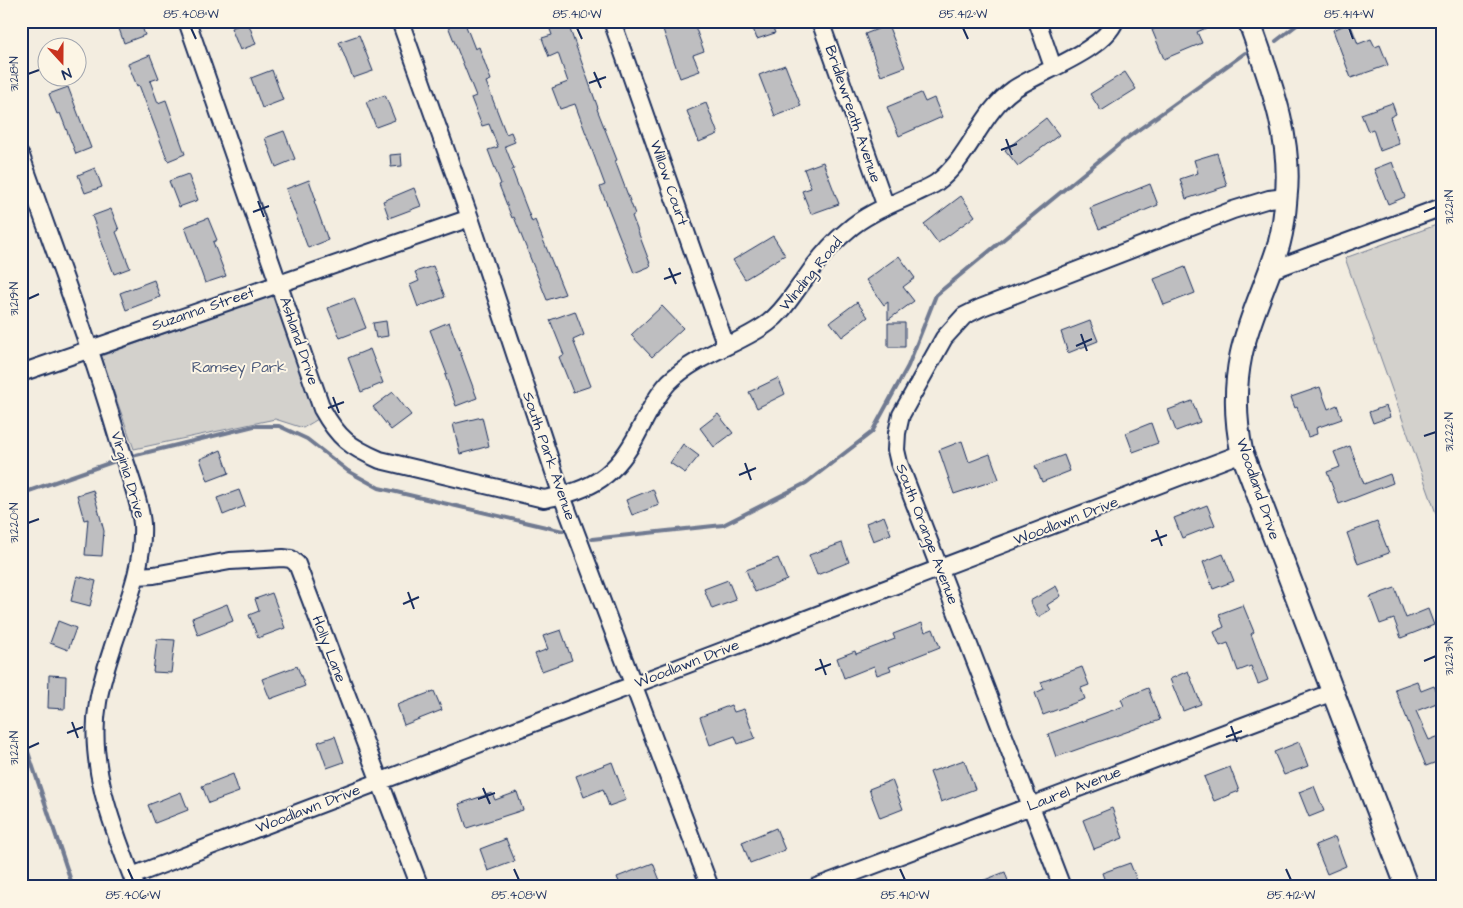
<svg xmlns="http://www.w3.org/2000/svg" width="1463" height="908" font-family="'Architects Daughter',sans-serif">
	<rect width="100%" height="100%" fill="#f3ede0"/>
	<filter id="ink" filterUnits="userSpaceOnUse"><feTurbulence type="fractalNoise" baseFrequency=".02" numOctaves="2"/><feDisplacementMap in="SourceGraphic" scale="10" xChannelSelector="R" yChannelSelector="G"/><feConvolveMatrix kernelMatrix="1 2 1 2 8 2 1 2 1" color-interpolation-filters="sRGB"/></filter>
	<g filter="url(#ink)">
		<path fill="#d3d1cc" stroke="#778095" d="M1442,223V530L1345,258Z
			M275,294L318,419L303,428L275,419L134,449L101,356Z"/>
		<g fill="none" stroke-linecap="round" stroke-linejoin="round">
			<path stroke="#707a91" stroke-width="4" d="M1276,41L1302,21
				M128,457L254,426H279L307,439L348,471L379,488L563,531
				M21,497L26,492L121,459
				M592,539L723,525L806,483L872,432L908,366L936,295L1123,141L1245,53
				M21,731L73,887"/>
		</g>
		<path fill="#bebec0" stroke="#1b2f5e" d="M123,21H140L145,35L124,43L117,23Z
			M446,21H464L475,49L479,47L491,80L486,82L506,134L511,132L515,142L505,146L514,169L512,170L532,222L535,220L565,294L547,300L514,217L512,218L499,185L501,184L488,150L498,147L489,124L482,126L471,98L476,96Z
			M547,21H567L598,108L597,109L617,160L615,161L635,214L632,216L651,266L634,273L600,187L605,185L575,104L560,109L552,88L568,82L558,53L549,57L542,38L552,35Z
			M660,21H693L704,51L693,55L700,71L680,78Z
			M750,21H770L775,33L757,39Z
			M1173,21H1222L1197,32L1202,43L1164,59L1152,30Z
			M248,22L256,44L240,50L231,28Z
			M1350,23L1358,44L1371,39L1375,47L1380,45L1388,65L1351,78L1333,30Z
			M888,25L905,67L881,76L865,34Z
			M359,35L373,71L353,78L339,42Z
			M150,55L159,78L150,81L158,103L166,100L185,154L168,161L139,85L137,86L128,64Z
			M785,65L801,106L775,116L759,75Z
			M272,70L283,100L262,108L251,78Z
			M1125,72L1136,89L1101,111L1090,94Z
			M68,87L91,148L76,154L60,113L57,114L49,94Z
			M921,93L925,102L934,98L942,117L899,136L887,107Z
			M385,95L395,120L376,127L366,102Z
			M706,103L718,134L699,142L687,111Z
			M1392,103L1396,114L1390,117L1399,144L1380,151L1373,129L1368,131L1361,114Z
			M1046,118L1059,135L1018,166L1005,150Z
			M284,131L295,159L276,167L265,138Z
			M1217,153L1227,186L1186,199L1180,179L1198,173L1194,160Z
			M401,154L402,166L391,167L390,155Z
			M823,162L839,204L811,214L802,191L811,188L804,169Z
			M1392,162L1405,197L1388,204L1374,169Z
			M95,168L102,187L85,193L78,175Z
			M188,174L198,200L179,207L169,181Z
			M309,180L316,200L314,201L328,240L308,248L286,189Z
			M1150,184L1158,205L1099,229L1090,208Z
			M414,188L421,206L389,218L383,201Z
			M961,196L975,216L938,243L924,224Z
			M111,209L119,230L116,232L130,268L114,274L92,216Z
			M208,218L217,240L213,242L226,276L205,283L185,227Z
			M773,236L785,255L745,279L733,260Z
			M899,256L915,278L903,287L914,301L888,320V302L884,305L866,280Z
			M433,266L445,297L418,307L410,285L419,281L415,272Z
			M1185,267L1195,293L1164,305L1154,279Z
			M154,280L160,297L126,310L120,293Z
			M354,298L366,328L340,338L328,308Z
			M857,302L868,317L842,337L830,322Z
			M662,306L683,328L652,357L631,335Z
			M575,311L584,335L573,340L591,386L573,392L559,357L564,355L550,320Z
			M386,321L388,336L376,338L373,323Z
			M1090,321L1098,341L1068,353L1061,332Z
			M449,322L477,398L456,406L445,375L447,374L430,330Z
			M888,323H905V347H888Z
			M370,349L383,383L361,392L348,358Z
			M778,378L785,394L757,408L749,392Z
			M1320,387L1328,409L1337,405L1342,419L1316,428L1317,434L1308,437L1297,407L1295,408L1291,397Z
			M393,392L411,415L391,430L373,407Z
			M1192,401L1200,422L1176,431L1168,410Z
			M1386,406L1390,417L1373,423L1369,412Z
			M718,414L733,433L714,447L700,428Z
			M482,417L489,446L460,454L453,424Z
			M1151,423L1158,443L1133,452L1126,433Z
			M962,441L969,462L990,454L999,479L954,494L939,450Z
			M683,444L699,456L685,473L670,463Z
			M1350,446L1364,484L1390,474L1393,483L1339,504L1327,472L1340,467L1334,452Z
			M221,450L229,473L208,481L200,459Z
			M1064,455L1070,471L1042,482L1035,466Z
			M653,489L659,505L632,515L626,500Z
			M93,490L104,531L102,556L85,555L88,519L84,520L77,495Z
			M239,490L245,506L223,515L217,498Z
			M1207,505L1215,525L1182,538L1174,518Z
			M884,516L891,534L873,541L866,523Z
			M1377,522L1389,553L1358,564L1347,533Z
			M842,543L849,562L817,575L809,555Z
			M1223,554L1234,581L1213,589L1203,562Z
			M778,558L787,580L755,592L746,570Z
			M77,576L96,581L90,606L71,601Z
			M728,580L736,600L712,609L704,589Z
			M1056,586L1061,596L1047,605L1050,610L1038,617L1030,601Z
			M1395,588L1406,618L1428,609L1434,625L1401,638L1394,619L1380,624L1370,597Z
			M272,593L285,628L258,638L249,615L259,611L255,599Z
			M227,604L233,621L198,635L192,618Z
			M1243,605L1254,632L1251,634L1268,680L1258,684L1251,666L1238,671L1228,643L1220,646L1214,632L1224,627L1219,614Z
			M58,621L76,628L68,650L50,643Z
			M922,623L925,632L933,629L940,647L889,667L891,670L877,675L874,666L844,678L837,658L855,651L856,654L895,639L893,634Z
			M561,630L572,660L542,671L535,654L548,649L543,636Z
			M157,639L175,640L171,673L153,672Z
			M297,666L305,686L270,699L262,679Z
			M1082,667L1089,685L1081,688L1085,699L1043,715L1035,693L1044,689L1041,682Z
			M1188,671L1201,704L1183,711L1170,679Z
			M49,675L66,676L65,709L48,708Z
			M1417,681L1421,691L1434,686L1437,692L1442,690V701L1416,711L1429,740L1442,735V760L1426,766L1395,689Z
			M1148,688L1160,720L1056,757L1048,734L1124,706L1121,699Z
			M434,691L442,710L404,725L397,705Z
			M731,705L734,712L744,709L755,738L738,744L735,736L710,745L700,717Z
			M335,736L344,762L327,768L318,742Z
			M1299,742L1308,766L1284,775L1274,752Z
			M964,760L975,789L941,802L930,772Z
			M612,762L626,800L609,806L603,789L584,797L576,776Z
			M1230,767L1239,791L1214,801L1204,777Z
			M233,774L239,792L209,803L202,786Z
			M892,780L903,809L880,818L869,789Z
			M1314,786L1324,811L1309,817L1299,792Z
			M181,792L188,810L155,823L148,805Z
			M517,792L523,810L467,828L459,804L492,793L495,800Z
			M1112,808L1123,838L1094,849L1083,820Z
			M776,828L785,850L750,863L742,842Z
			M1335,837L1346,866L1327,874L1315,845Z
			M506,839L515,861L488,871L480,849Z
			M653,863L661,883L652,887H621L617,877Z
			M1130,863L1138,883L1130,887H1107L1102,873Z
			M1005,872L1010,887H969V886Z"/>
		<g fill="none" stroke-linecap="round" stroke-linejoin="round">
			<defs>
				<path id="minor" d="M187,21L322,409C338,438 350,447 380,460L544,499C592,491 617,475 639,431C648,414 656,396 669,382C699,353 737,346 768,323C784,311 793,294 805,279C817,261 831,244 848,230C867,213 893,204 916,193C922,190 930,187 936,183C970,158 980,113 1014,89C1041,71 1103,51 1115,21
					M400,21L470,218L562,496L710,887
					M612,21L726,346
					M820,21L886,207
					M1037,21L1053,67
					M21,156C54,250 90,344 118,439C125,463 140,500 142,524C144,565 127,604 114,643C108,662 101,682 98,702C87,766 113,828 136,887
					M1269,271L1442,207
					M21,373L470,218
					M136,576L154,575L230,561L283,558L291,559L297,564L420,887
					M132,876L1242,453
					M816,887L1333,692
					M1062,887L899,463L896,450L897,433L901,415L944,338L964,316L980,308L1233,210L1269,199L1286,197"/>
				<path id="major" d="M1249,21C1269,78 1293,137 1286,198C1285,213 1283,229 1279,244C1268,281 1249,317 1241,355C1234,389 1235,420 1242,453L1407,887"/>
			</defs>
			<use href="#minor" stroke="#1b2f5e" stroke-width="20"/>
			<use href="#major" stroke="#1b2f5e" stroke-width="25"/>
			<use href="#minor" stroke="#fcf5e5" stroke-width="16"/>
			<use href="#major" stroke="#fcf5e5" stroke-width="21"/>
		</g>
	</g>
	<path fill="none" stroke="#1b2f5e" stroke-width="2" d="M191,28L196,39M577,28L582,39M963,28L968,39M1349,28L1353,39M594,72L601,88M28,74L39,70M589,83L606,77M1006,139L1012,155M1001,150L1017,144M258,201L264,217M253,212L269,206M1424,212L1436,207M669,268L676,284M664,279L681,273M28,299L39,294M1081,334L1087,351M1076,346L1092,339M333,397L339,413M328,408L344,402M1424,436L1436,432M745,463L751,480M739,475L756,468M28,523L39,519M1156,530L1162,546M1151,541L1167,535M408,592L414,609M403,604L419,597M820,659L826,675M1424,661L1436,656M815,670L831,664M72,722L78,738M1231,726L1237,742M67,733L83,727M1226,737L1242,731M28,748L39,743M483,788L490,804M478,799L495,793M128,869L133,880M514,869L519,880M900,869L905,880M1286,869L1291,880"/>
	<g text-anchor="middle" dominant-baseline="central" stroke-width="4" stroke-linejoin="round" paint-order="stroke">
		<g font-size="15" fill="#1b2f5e" stroke="#fcf5e5">
			<text transform="translate(853 114) rotate(71)">Bridlewreath Avenue</text>
			<text transform="translate(669 183) rotate(71)">Willow Court</text>
			<text transform="translate(811 274) rotate(-51)">Winding Road</text>
			<text transform="translate(203 309) rotate(-19)">Suzanna Street</text>
			<text transform="translate(299 341) rotate(71)">Ashland Drive</text>
			<text transform="translate(549 456) rotate(71)">South Park Avenue</text>
			<text transform="translate(128 475) rotate(74)">Virginia Drive</text>
			<text transform="translate(1258 489) rotate(71)">Woodland Drive</text>
			<text transform="translate(1066 521) rotate(-21)">Woodlawn Drive</text>
			<text transform="translate(927 534) rotate(69)">South Orange Avenue</text>
			<text transform="translate(329 649) rotate(69)">Holly Lane</text>
			<text transform="translate(687 664) rotate(-21)">Woodlawn Drive</text>
			<text transform="translate(1074 789) rotate(-21)">Laurel Avenue</text>
			<text transform="translate(308 809) rotate(-21)">Woodlawn Drive</text>
		</g>
		<g font-size="15" fill="#49587a" stroke="#fcf5e5">
			<text x="239" y="367">Ramsey Park</text>
		</g>
	</g>
	<rect width="1463" height="908" fill="none" stroke="#fcf5e5" stroke-width="55"/>
	<g transform="translate(62 62) rotate(159)"><circle r="24" fill="#fcf5e5" stroke="#a2a6af"/>
	<path d="M0-4L9 19L0 12L-9 19Z" fill="#c8321e"/>
	<text y="-8" font-size="14" font-weight="bold" text-anchor="middle" fill="#1b2f5e">N</text>
	</g>
	<rect x="28" y="28" width="1408" height="852" fill="none" stroke="#1b2f5e" stroke-width="2"/>
	<g font-size="12" text-anchor="middle" fill="#1b2f5e">
		<text x="191" y="18">85.408°W</text>
		<text x="577" y="18">85.410°W</text>
		<text x="963" y="18">85.412°W</text>
		<text x="1349" y="18">85.414°W</text>
		<text transform="translate(14 74) rotate(-90)" y="4">31.218°N</text>
		<text transform="translate(1449 207) rotate(-90)" y="4">31.221°N</text>
		<text transform="translate(14 299) rotate(-90)" y="4">31.219°N</text>
		<text transform="translate(1449 432) rotate(-90)" y="4">31.222°N</text>
		<text transform="translate(14 523) rotate(-90)" y="4">31.220°N</text>
		<text transform="translate(1449 656) rotate(-90)" y="4">31.223°N</text>
		<text transform="translate(14 748) rotate(-90)" y="4">31.221°N</text>
		<text x="133" y="899">85.406°W</text>
		<text x="519" y="899">85.408°W</text>
		<text x="905" y="899">85.410°W</text>
		<text x="1291" y="899">85.412°W</text>
	</g>
</svg>
